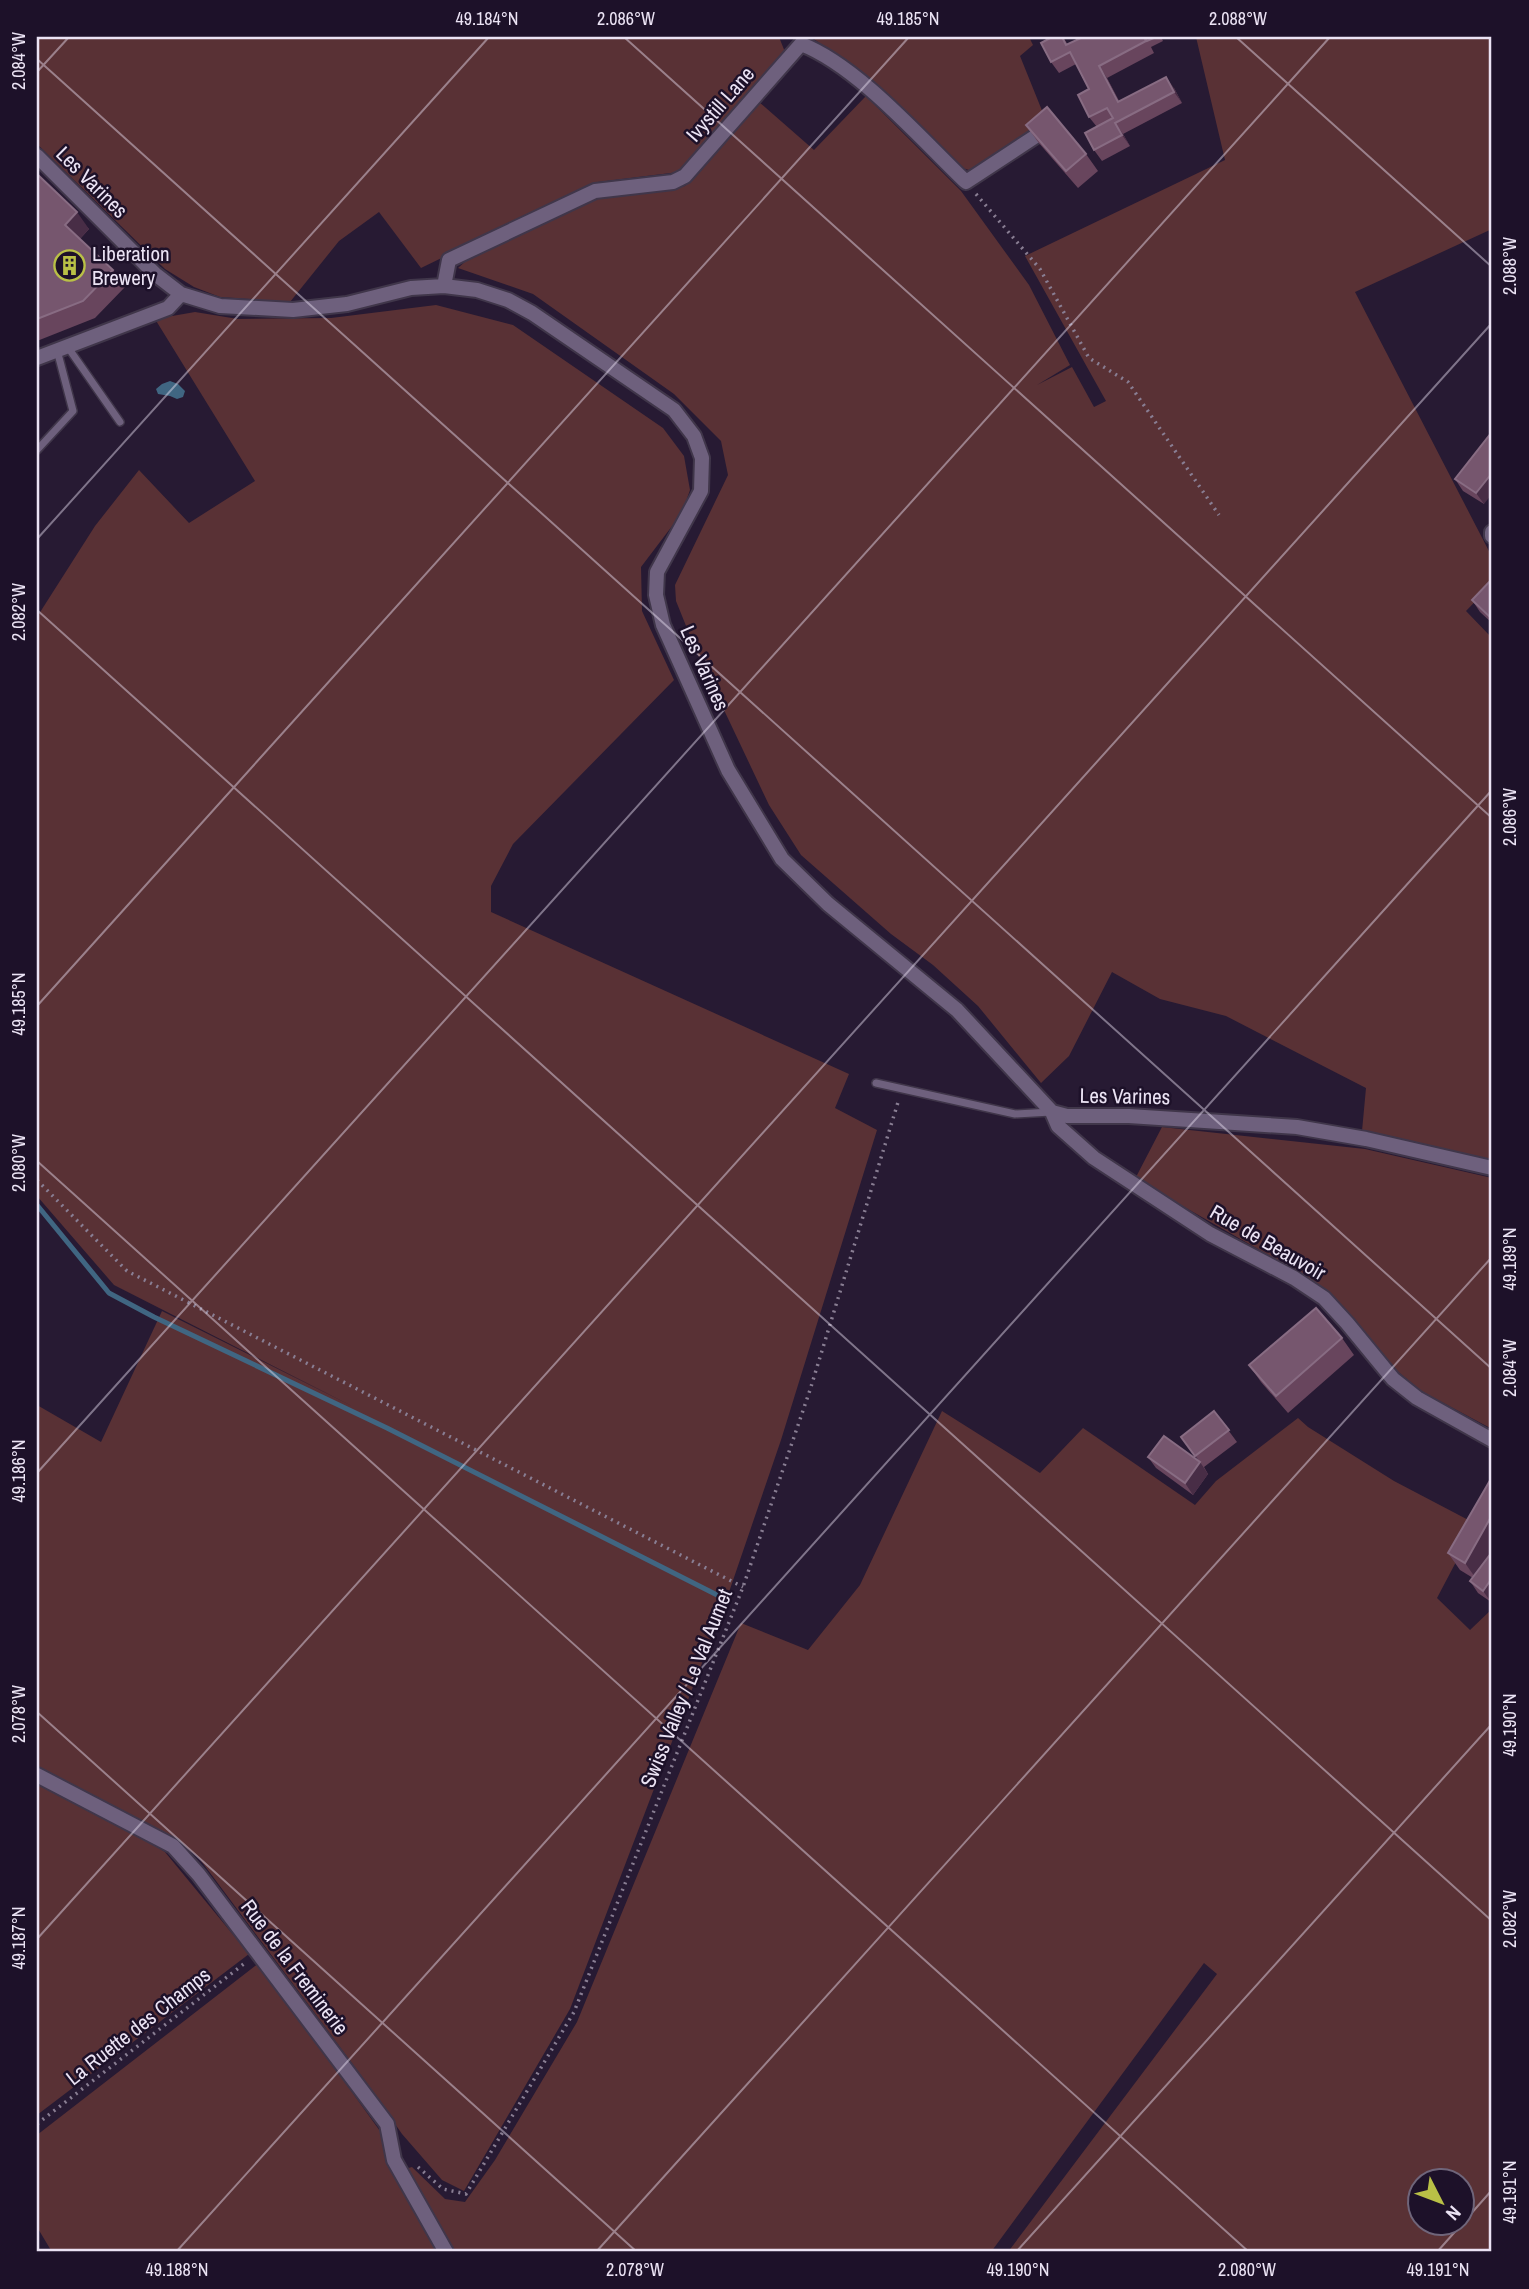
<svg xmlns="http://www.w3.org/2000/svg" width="1529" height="2289" font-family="'Archivo Narrow',sans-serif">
	<rect width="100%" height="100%" fill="#271a33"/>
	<path fill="#593135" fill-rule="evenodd" d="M37,37H779L785,52L679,172L598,182L421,268L379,212L339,241L290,302L220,297L194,287L165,269L37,144Z
		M811,37H1029L1033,45L1020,56L1043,113L1028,132L969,170L959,167L845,61Z
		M1196,37H1492V229L1355,292L1492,557V584L1466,611L1492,638V1161L1362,1131L1366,1088L1226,1016L1160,999L1112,972L1069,1056L1041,1083L978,1006L933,965L891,934L801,855L769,805L697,653L676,601L675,585L728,475L721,441L674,394L533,294L458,268L468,259L598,197L685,186L759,102L814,150L866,96L961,191L1029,285L1070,365L1037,385L1072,367L1094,407L1106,401L1025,256L1225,160Z
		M436,305L513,325L663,428L684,456L690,490L682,513L641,567L642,611L674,680L513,844L491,886V912L849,1074L835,1108L877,1130L781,1440L728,1595L570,2009L464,2191L442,2180L402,2134L366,2082L199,1858L177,1839L37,1770V1405L101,1442L162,1311L354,1407L114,1285L37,1196V617L95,526L139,470L189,523L255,481L155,319L195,312L238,319L331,318Z
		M1162,1127L1365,1149L1492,1178V1429L1421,1391L1383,1359L1340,1304L1302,1274L1135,1179Z
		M942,1411L1040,1473L1083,1428L1195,1505L1216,1481L1298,1418L1308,1427L1394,1481L1476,1524L1437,1598L1470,1630L1492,1609V2252H1008L1217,1974L1204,1963L991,2252H453L440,2235L405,2169L412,2167L445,2199L465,2202L495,2160L577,2022L741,1623L808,1650L860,1585ZM1420,2180H1462V2222H1420Z
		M37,1782L109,1816L165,1852L249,1954L37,2115Z
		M259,1963L380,2131L394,2175L440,2252H52L37,2227V2135Z"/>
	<path fill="#406682" d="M170,381L178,384L185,391L183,397L177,399L170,396L158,394L156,389L162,384Z"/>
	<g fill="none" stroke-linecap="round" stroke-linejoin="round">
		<path stroke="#406682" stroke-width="5" d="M37,1205L109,1293L154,1317L387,1428L725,1599"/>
		<defs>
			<path id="service" d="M67,346L120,422
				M37,450L73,411L57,350
				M876,1083L1015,1114L1051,1112"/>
			<path id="minor" d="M37,156L155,274L181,294L220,306L293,310L347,304L411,288L444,286L477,290L508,300L532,313L674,410L694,436L702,458L701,491L657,572L656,595L663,625L728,770L782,859L828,904L957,1010L1052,1112L1067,1116H1129L1297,1127L1366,1139L1492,1168
				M444,286L449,260L595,191L673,182L685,176L801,44C858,66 921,139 966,182L1036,136
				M37,358L168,308L181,294
				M1492,532V536
				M1052,1112L1058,1126L1094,1158L1210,1234L1294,1278L1324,1298L1347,1323L1393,1379L1417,1398L1492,1440
				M37,1775L173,1846L199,1875L387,2124L394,2160L446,2252"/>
		</defs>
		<use href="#service" stroke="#40364a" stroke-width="10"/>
		<use href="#minor" stroke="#40364a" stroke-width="18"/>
		<path stroke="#897e93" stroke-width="3.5" stroke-dasharray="2 5" stroke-linecap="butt" d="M976,194L1040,269L1089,358L1128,382L1219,515
			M37,1180L127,1271L743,1587
			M37,2124L245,1963
			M418,2167L443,2189L466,2194L574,2012L743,1587L810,1390L899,1099"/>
		<use href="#service" stroke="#6e607d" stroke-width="7"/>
		<use href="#minor" stroke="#6e607d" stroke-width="14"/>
	</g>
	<path fill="#68455d" d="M1052,37H1063L1068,45L1083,37H1161L1163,41L1151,47L1154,53L1107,78L1119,101L1174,88L1182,103L1123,134L1130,146L1102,161L1094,150L1097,127L1089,117V89L1076,64L1059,73L1051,62Z
		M1026,125L1086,154L1098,171L1078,188L1038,142Z
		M37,174L89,229L80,239L113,270L125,287L95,318L37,341Z
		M1492,432L1484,504L1463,491L1455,479Z
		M1492,579V623L1480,612L1472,600Z
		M1342,1338L1354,1355L1288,1413L1261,1382L1249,1365Z
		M1214,1411L1237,1442L1204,1467L1208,1474L1193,1495L1156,1468L1148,1457L1199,1461L1181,1437Z
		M1492,1477L1491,1602L1478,1593L1470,1581L1473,1578L1460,1570L1448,1553Z"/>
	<path fill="#482d46" d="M1099,66L1107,78L1126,114L1118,102Z
		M1166,77L1174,88L1182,103L1174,92Z
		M1115,123L1123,134L1130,146L1122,135Z
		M77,212L89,229L77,242L65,225Z
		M1492,473V494L1484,504L1476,493Z
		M1200,1462L1208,1474L1193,1495L1185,1483Z
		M1492,1515V1553L1477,1580L1465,1563Z
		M1492,1578V1600L1491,1602L1483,1591Z"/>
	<path fill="#76566e" stroke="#886c83" stroke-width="2" d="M1052,37H1062L1066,45L1083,37H1144L1146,41L1099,66L1118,102L1166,77L1174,92L1115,123L1122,135L1094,150L1085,133L1113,118L1107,108L1089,117L1078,95L1089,89L1070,52L1051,62L1041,43Z
		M1145,37H1156L1147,41Z
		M1047,107L1086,154L1066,171L1026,125Z
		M37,174L77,212L65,225L113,270L83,301L37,319Z
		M1492,432V473L1476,493L1455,479Z
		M1492,579V619L1472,600Z
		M1316,1308L1342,1338L1276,1396L1249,1365Z
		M1214,1411L1229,1430L1195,1456L1181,1437Z
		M1164,1436L1200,1462L1185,1483L1148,1457Z
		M1492,1477V1515L1465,1563L1448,1553Z
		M1492,1552V1578L1483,1591L1470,1581Z"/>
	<path fill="none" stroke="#ebe3f4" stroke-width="2" stroke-opacity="0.45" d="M624,37L1492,818M1236,37L1492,267M37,59L1492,1369M37,72L69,37M37,539L489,37M37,610L1492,1921M37,1006L909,37M37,1161L1249,2252M37,1473L1330,37M37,1712L637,2252M37,1939L1492,323M176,2252L1492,790M596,2252L1492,1257M1016,2252L1492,1724M1437,2252L1492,2190"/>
	<defs>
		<symbol id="building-ring" viewBox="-11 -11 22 22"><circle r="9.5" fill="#1d1129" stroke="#b9c046" stroke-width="1.5"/><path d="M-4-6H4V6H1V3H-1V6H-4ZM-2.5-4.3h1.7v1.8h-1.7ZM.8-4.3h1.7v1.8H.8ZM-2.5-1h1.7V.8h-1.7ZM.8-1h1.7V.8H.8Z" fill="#b9c046"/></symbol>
	</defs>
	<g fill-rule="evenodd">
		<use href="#building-ring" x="52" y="248" width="35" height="35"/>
	</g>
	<g text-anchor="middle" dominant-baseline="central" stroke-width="5" stroke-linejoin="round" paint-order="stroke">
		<g font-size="21" fill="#ebe3f4" stroke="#1d1129">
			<text transform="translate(720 104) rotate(-49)">Ivystill Lane</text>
			<text transform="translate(92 182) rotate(45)">Les Varines</text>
			<text transform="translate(705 668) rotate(66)">Les Varines</text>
			<text transform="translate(1125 1096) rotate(1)">Les Varines</text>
			<text transform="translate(1268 1242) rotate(30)">Rue de Beauvoir</text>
			<text transform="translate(686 1688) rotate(-68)">Swiss Valley / Le Val Aumet</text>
			<text transform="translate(295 1967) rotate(53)">Rue de la Freminerie</text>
			<text transform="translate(138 2026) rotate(-38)">La Ruette des Champs</text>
		</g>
		<g font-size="21" fill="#ebe3f4" stroke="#1d1129" text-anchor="start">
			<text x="92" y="253">Liberation<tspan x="92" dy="24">Brewery</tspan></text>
		</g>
	</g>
	<rect width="1529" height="2289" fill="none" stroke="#1d1129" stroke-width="77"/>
	<g transform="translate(1441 2202) rotate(132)"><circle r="33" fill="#1d1129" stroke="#6f657a" stroke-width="2"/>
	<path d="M0-5L12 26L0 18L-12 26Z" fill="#b9c046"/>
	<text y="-10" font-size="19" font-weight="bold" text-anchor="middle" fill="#ebe3f4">N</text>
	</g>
	<rect x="38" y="38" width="1452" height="2212" fill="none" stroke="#ebe3f4" stroke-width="2.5"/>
	<g font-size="18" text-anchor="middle" fill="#ebe3f4">
		<text x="487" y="25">49.184°N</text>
		<text x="626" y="25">2.086°W</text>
		<text x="908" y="25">49.185°N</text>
		<text x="1238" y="25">2.088°W</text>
		<text transform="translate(19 61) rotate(-90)" y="6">2.084°W</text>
		<text transform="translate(1510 266) rotate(-90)" y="6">2.088°W</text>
		<text transform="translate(19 612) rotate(-90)" y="6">2.082°W</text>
		<text transform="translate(1510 817) rotate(-90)" y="6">2.086°W</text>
		<text transform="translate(19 1004) rotate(-90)" y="6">49.185°N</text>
		<text transform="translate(19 1163) rotate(-90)" y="6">2.080°W</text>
		<text transform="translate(1510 1259) rotate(-90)" y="6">49.189°N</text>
		<text transform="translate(1510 1368) rotate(-90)" y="6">2.084°W</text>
		<text transform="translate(19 1471) rotate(-90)" y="6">49.186°N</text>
		<text transform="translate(19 1714) rotate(-90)" y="6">2.078°W</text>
		<text transform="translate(1510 1725) rotate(-90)" y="6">49.190°N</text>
		<text transform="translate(1510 1919) rotate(-90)" y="6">2.082°W</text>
		<text transform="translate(19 1938) rotate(-90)" y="6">49.187°N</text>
		<text transform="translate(1510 2192) rotate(-90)" y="6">49.191°N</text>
		<text x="177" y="2276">49.188°N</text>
		<text x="635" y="2276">2.078°W</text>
		<text x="1018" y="2276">49.190°N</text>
		<text x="1247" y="2276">2.080°W</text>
		<text x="1438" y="2276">49.191°N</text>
	</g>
</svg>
